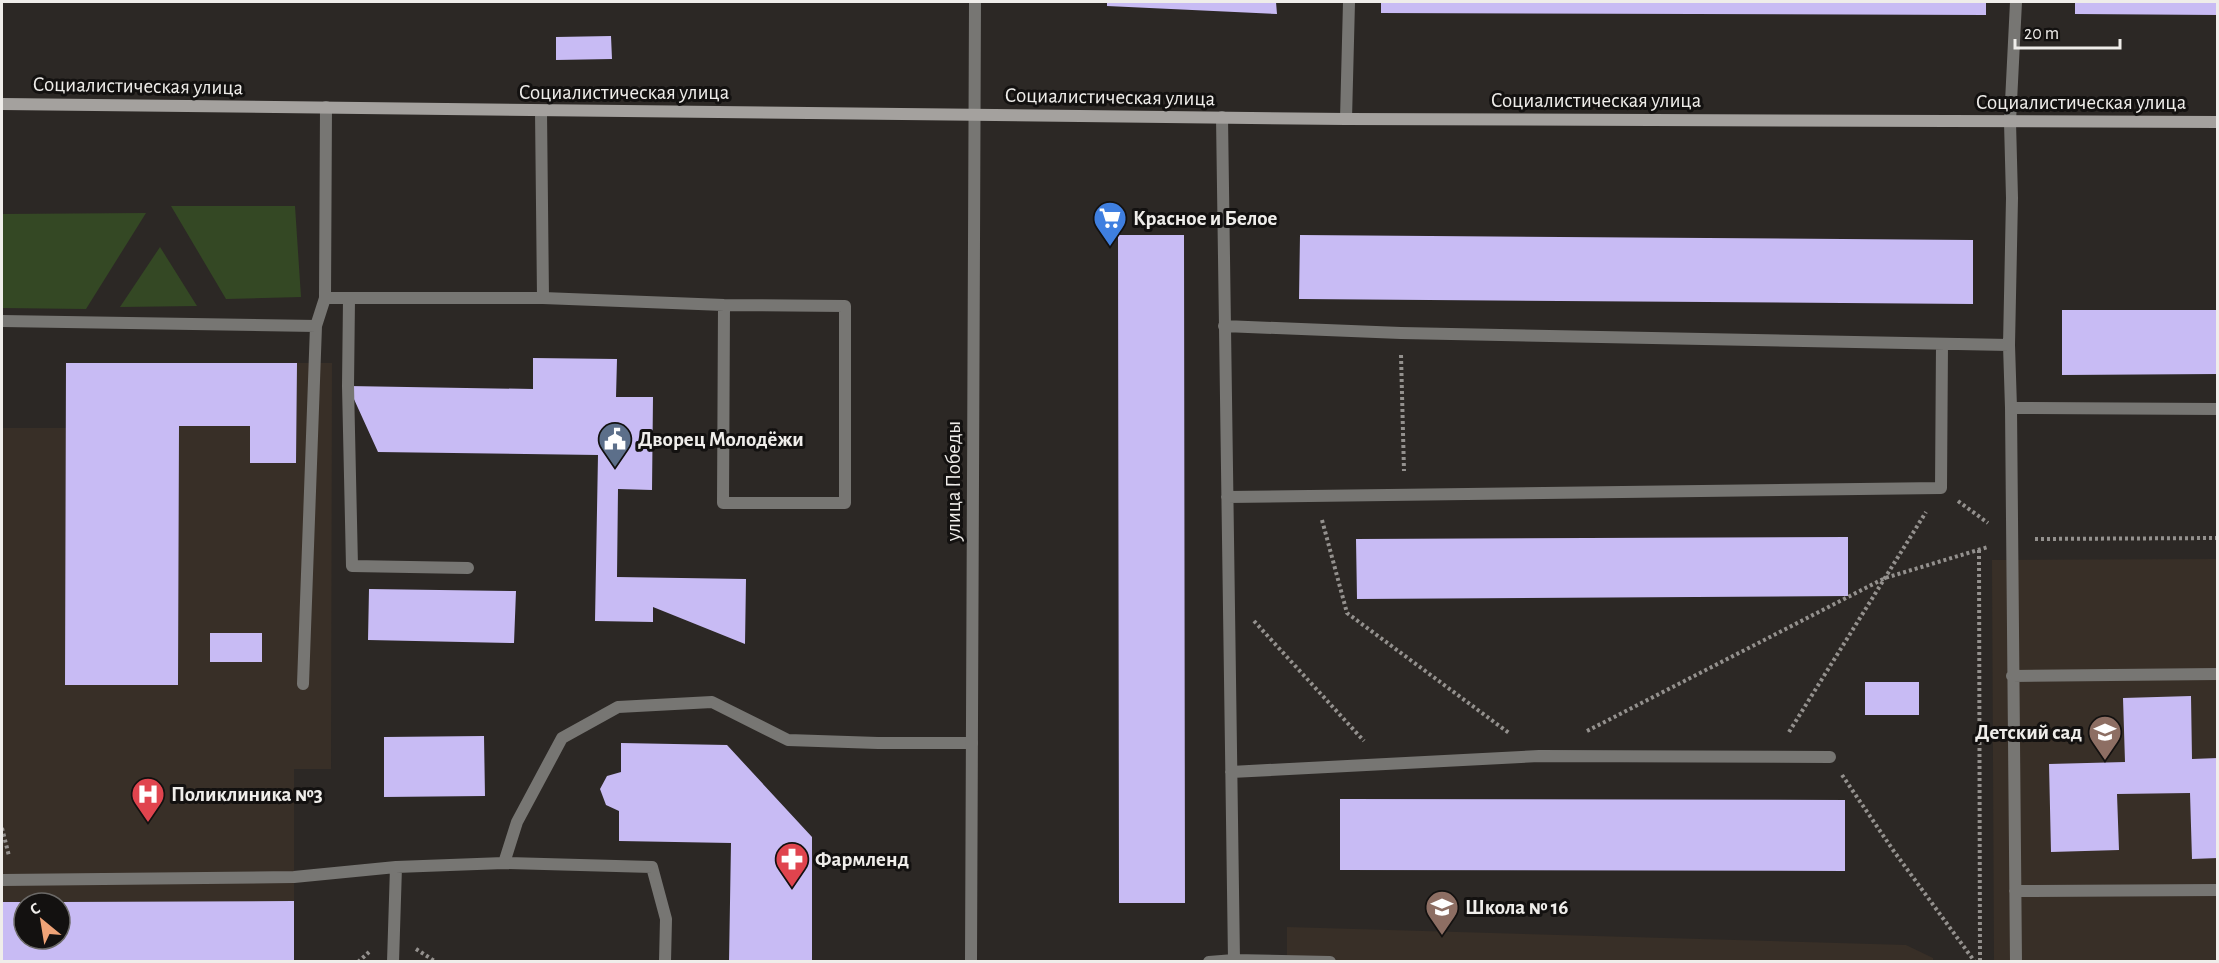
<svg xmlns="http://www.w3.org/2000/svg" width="2219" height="963" font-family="'Alegreya Sans',sans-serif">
	<rect width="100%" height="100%" fill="#2c2825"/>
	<path fill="#382f27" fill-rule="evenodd" d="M66,363H332L331,769H294V961L2,962V428H66ZM24,903H60V939H24Z
		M2217,559V961H1994L1992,560Z
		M1287,927L1906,945L1933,958V961H1287Z"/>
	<path fill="#344824" d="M171,206H295L301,297L226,299Z
		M146,213L86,309L2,308V214Z
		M160,247L197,306L120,307Z"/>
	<path fill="#c8bbf4" d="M1107,2H1276L1277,14L1107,6Z
		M1381,2H1986V15L1381,13Z
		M2075,2H2218V15L2075,14Z
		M611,36L612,59L556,60V37Z
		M1118,235H1184L1185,903H1119Z
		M1300,235L1973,240V304L1299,299Z
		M2062,310H2218V374L2062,375Z
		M533,358L617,359L616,397H653L652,490L618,489L617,577L746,579L745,644L653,607V622L595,621L598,455L378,452L348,386L533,389Z
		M66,363H297L296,463H250V426H179L178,685H65Z
		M1848,537V596L1357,599L1356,539Z
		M369,589L516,591L514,643L368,640Z
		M210,633H262V662H210Z
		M1865,682H1919V715H1865Z
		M2191,696L2192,759L2218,758V858L2192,859L2190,793L2117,794L2119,850L2051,852L2049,764L2125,762L2123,698Z
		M484,736L485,796L384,797V737Z
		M621,743L727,745L812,837V962H729L731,843L619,841V811L606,805L600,789L607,776L621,772Z
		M1340,799L1845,800V871L1340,870Z
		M294,901V962H2V902H24V939H60V902Z"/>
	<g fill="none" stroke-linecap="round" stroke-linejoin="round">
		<path stroke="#94918e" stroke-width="4" stroke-dasharray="3 3" stroke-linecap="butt" d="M1401,355L1404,471
			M1958,501L1988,523
			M1322,520L1347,613L1509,733
			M2035,539L2218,538
			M1979,550L1980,962
			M1254,621L1364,741
			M1587,731L1885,578L1988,547
			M1789,732L1926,512
			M1842,775L1893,850L1975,962
			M2,828L9,856
			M416,949L436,962
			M358,962L369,952"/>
		<path stroke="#777673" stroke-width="12" d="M2016,2L2010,122L2012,198L2009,345L2011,408L2218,409
			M541,111L543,298
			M1346,119L1349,2
			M325,298L326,107
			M349,299L348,386L352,566L468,568
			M2,321L316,326
			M1224,326L1401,333L2009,345
			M2011,408L2016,962
			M1227,497L1941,488L1942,344
			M2012,676L2218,674
			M303,684L316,326L325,298H543L724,305L845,306V503H723L724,305
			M1231,772L1539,756L1830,757
			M504,863L517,822L562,738L618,707L712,702L788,740L878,743H972
			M2,880L294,877L396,867L504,863L652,867L666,919L665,962
			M2015,891L2218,890
			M1234,960L1330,962
			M393,962L396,867
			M1209,962L1234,960L1222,117"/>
		<path stroke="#777673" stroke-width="12" d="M971,962L975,2"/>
		<path stroke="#a4a19e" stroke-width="12" d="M2,104L1346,119L2218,122"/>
	</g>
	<defs>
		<symbol id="supermarket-pin" viewBox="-11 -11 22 30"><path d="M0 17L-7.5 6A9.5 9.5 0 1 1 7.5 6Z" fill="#3f7fe0" stroke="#131110"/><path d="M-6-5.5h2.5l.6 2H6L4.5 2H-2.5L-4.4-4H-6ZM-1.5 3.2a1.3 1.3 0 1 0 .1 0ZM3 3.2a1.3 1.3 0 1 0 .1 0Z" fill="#fff"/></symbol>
		<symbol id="civic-pin" viewBox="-11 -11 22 30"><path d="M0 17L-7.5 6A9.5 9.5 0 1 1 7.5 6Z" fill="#5c6f8a" stroke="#131110"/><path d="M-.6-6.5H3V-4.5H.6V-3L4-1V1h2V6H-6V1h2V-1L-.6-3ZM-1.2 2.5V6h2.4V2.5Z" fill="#fff"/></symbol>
		<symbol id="school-pin" viewBox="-11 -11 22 30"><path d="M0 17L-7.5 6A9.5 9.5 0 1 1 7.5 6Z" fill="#8d6e63" stroke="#131110"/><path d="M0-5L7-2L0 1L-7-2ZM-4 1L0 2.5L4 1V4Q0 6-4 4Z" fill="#fff"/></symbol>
		<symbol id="hospital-pin" viewBox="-11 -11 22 30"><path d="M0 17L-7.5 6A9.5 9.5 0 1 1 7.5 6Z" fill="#e0444e" stroke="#131110"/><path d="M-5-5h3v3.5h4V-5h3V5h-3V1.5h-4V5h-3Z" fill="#fff"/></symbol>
		<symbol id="pharmacy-pin" viewBox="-11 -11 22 30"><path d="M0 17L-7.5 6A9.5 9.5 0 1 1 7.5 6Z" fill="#e0444e" stroke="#131110"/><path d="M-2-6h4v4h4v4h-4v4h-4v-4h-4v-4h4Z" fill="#fff"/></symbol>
	</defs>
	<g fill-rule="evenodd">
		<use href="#supermarket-pin" x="1091" y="199" width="38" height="52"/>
		<use href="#civic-pin" x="596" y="420" width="38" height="52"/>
		<use href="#school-pin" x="2086" y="713" width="38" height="52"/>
		<use href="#hospital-pin" x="129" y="775" width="38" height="52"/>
		<use href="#pharmacy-pin" x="773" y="840" width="38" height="52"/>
		<use href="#school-pin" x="1423" y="888" width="38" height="52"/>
	</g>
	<g text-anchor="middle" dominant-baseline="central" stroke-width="6" stroke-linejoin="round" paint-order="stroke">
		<g font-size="21" fill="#efedea" stroke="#131110">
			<text transform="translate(138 86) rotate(1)">Социалистическая улица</text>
			<text x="624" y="92">Социалистическая улица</text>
			<text transform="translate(1110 97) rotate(1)">Социалистическая улица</text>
			<text x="1596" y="100">Социалистическая улица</text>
			<text x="2081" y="102">Социалистическая улица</text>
			<text transform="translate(953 481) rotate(-90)">улица Победы</text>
		</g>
		<g font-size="21" font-weight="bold" fill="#efedea" stroke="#131110" text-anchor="start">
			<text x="1133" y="218">Красное и Белое</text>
			<text x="638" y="439">Дворец Молодёжи</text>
			<text x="2082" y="732" text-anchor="end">Детский сад</text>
			<text x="171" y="794">Поликлиника №3</text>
			<text x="815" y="859">Фармленд</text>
			<text x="1465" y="907">Школа № 16</text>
		</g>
	</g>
	<rect width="2219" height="963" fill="none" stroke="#efedea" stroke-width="6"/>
	<g transform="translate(42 921) rotate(330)"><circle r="28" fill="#131110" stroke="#6b6967" stroke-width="1.5"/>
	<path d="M0-4.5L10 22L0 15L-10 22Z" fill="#efa377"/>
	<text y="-9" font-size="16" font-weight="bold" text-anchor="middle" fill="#efedea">С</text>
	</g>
	<path d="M2015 39v9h105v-9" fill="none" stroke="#efedea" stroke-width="3"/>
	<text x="2024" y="39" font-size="18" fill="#efedea" stroke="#131110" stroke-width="4.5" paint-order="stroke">20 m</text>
</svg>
